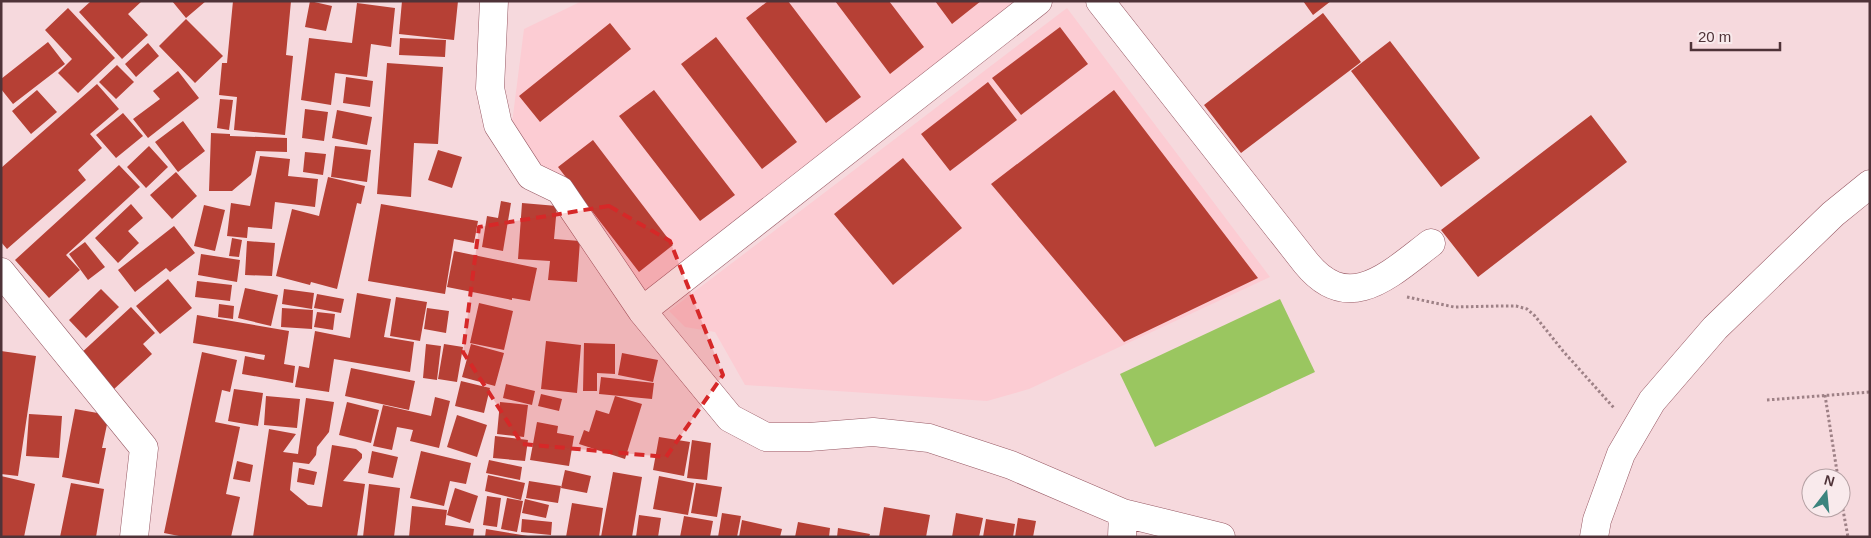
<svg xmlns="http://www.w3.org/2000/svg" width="1871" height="538" font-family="Arial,sans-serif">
	<rect width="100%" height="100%" fill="#f6d9dd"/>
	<path fill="#fcccd3" d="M582,1H1015L640,303L510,139L524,29Z
		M1067,8L1270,277L1029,389L987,401L745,385L715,332L685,327L669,311Z"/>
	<path fill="#9ac660" d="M1280,299L1315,372L1155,447L1120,374Z"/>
	<path fill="#b64035" d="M91,1H142L128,14L148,35L122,59L79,12Z
		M172,1H206L186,18Z
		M233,1H291L286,55L293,56L285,135L234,130L237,97L219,95L222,63H227Z
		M310,1L332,6L326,31L305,27Z
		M402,1H458L454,40L399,34Z
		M768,1H788L861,97L826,123L746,18Z
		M835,1H889L924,47L890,74Z
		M935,1H981L952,24Z
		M1303,1H1331L1313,15Z
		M357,3L395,8L391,47L371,44L367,77L335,73L331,105L301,100L309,38L352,43Z
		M68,8L115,58L78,93L58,73L72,59L45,30Z
		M1323,13L1361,62L1241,153L1204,105Z
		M186,19L223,56L195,83L159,46Z
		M610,23L631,49L540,122L519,96Z
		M1060,27L1088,64L1021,115L992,78Z
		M716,37L797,142L762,169L681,64Z
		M400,38L446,40L445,57L399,55Z
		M1390,41L1480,158L1441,187L1351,71Z
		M48,42L65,64L13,104L1,89V79Z
		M148,43L159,56L136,77L125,64Z
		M387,63L443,67L438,144L414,143L411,197L377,194Z
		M117,65L134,82L116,99L99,82Z
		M178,71L199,98L148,138L133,119L160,99L153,91Z
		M346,77L373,81L370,107L343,103Z
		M988,82L1017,120L950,171L921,134Z
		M97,84L119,109L90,134L102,148L78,170L86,180L7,249L1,242V168Z
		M37,90L57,112L31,134L12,111Z
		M654,90L735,195L700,221L619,116Z
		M1114,90L1258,278L1124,342L991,184Z
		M220,99L233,100L229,130L217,128Z
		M305,109L328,112L324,141L302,138Z
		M337,110L372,117L367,145L332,138Z
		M123,113L143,136L116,158L96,135Z
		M1591,115L1627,162L1478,277L1441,230Z
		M183,121L205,151L178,172L155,142Z
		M211,133L230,134V136L287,138V152L256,151L251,175L232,191H209Z
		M593,140L673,245L639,272L558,167Z
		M149,146L168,167L146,188L127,167Z
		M335,146L371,150L367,182L331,177Z
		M438,150L462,157L452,188L428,180Z
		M305,152L326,154L323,175L303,172Z
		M260,156L290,159L288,176L318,179L315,207L275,202L272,229L248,227L247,238L227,236L231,203L250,206Z
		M903,158L962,228L893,285L834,214Z
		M119,165L140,187L66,255L80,270L49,298L15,260Z
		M176,172L197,196L172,219L150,195Z
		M328,177L365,186L361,204L357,203L337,289L311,282L310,285L276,276L292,209L319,216Z
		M501,201L511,203L503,251L482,247L487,216L498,218Z
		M522,203L557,206L554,239L580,241L577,282L548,280L550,261L518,259Z
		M131,204L143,218L128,231L139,243L118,263L95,238Z
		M381,204L478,221L474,243L454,239L445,294L368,281Z
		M204,205L225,210L215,251L194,246Z
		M174,226L195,253L170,272L166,268L135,292L118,270Z
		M232,238L242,240L239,257L229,256Z
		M247,241L275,243L272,276L245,275Z
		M85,242L105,267L88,280L69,254Z
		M454,251L537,268L530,301L512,298V300L447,287Z
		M201,254L240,260L237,282L198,275Z
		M168,279L192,308L160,334L136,306Z
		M197,281L232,285L230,301L195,297Z
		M245,288L278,295L271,326L238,318Z
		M101,289L119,307L86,338L69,320Z
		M284,289L314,293L312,309L282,304Z
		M357,293L391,299L384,337L414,342L410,372L334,359L329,392L295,387L299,366L309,368L315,331L350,338Z
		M317,294L344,299L341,313L314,308Z
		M396,297L427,302L420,341L390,336Z
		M479,303L513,311L504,350L470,343Z
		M219,304L234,306L233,319L218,317Z
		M131,307L155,333L143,344L152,354L113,390L79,355Z
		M282,308L313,310L312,329L281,327Z
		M427,308L449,311L446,333L424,329Z
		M317,312L335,314L333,330L314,327Z
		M197,315L289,331L284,364L295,366L293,383L242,374L245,356L264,360L265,355L193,343Z
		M546,341L581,345L577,393L541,389Z
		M584,343L615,344V374L597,373V391H583Z
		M426,344L441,346L437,380L423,378Z
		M444,344L463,347L457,382L438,379Z
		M471,344L504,353L495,386L462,377Z
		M1,351L36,356L18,476L1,474Z
		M202,352L237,360L230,392L222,390L215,422L240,427L226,494L240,497L231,537H184L164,533Z
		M622,353L658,360L653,382L618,375Z
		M351,368L415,381L409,410L345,396Z
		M601,377L654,383L652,399L599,394Z
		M461,381L490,388L484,413L455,406Z
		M506,384L535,391L532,405L503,398Z
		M234,389L263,393L258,426L228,421Z
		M541,394L562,399L559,411L538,406Z
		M266,396L300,399L297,428L264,425Z
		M615,396L642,404L625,459L579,444L584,430L589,432L596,410L609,414Z
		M435,397L450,401L439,448L410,441L413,430L397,427L392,450L373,446L383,405L431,416Z
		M306,398L334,402L329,432L317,447L316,455L309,464L293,462L290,490L308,505L322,507L332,445L356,449L362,454V458L343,481L365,484L357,537H253L269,429L296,434L283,452L298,454Z
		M347,402L379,410L371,443L339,435Z
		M500,402L528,405L524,437L497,434Z
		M75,409L109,415L102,448H106L99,484L62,477Z
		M29,414L62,416L59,458L26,456Z
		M457,415L487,425L477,457L447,447Z
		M537,422L558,426L557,433L574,436L569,466L530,460Z
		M495,436L528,440L525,461L493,458Z
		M659,437L690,442L684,476L653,470Z
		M692,440L711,443L707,480L687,478Z
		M372,451L398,457L393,478L368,473Z
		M421,451L471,463L466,484L450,481L444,506L410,498Z
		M489,460L522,467L520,480L486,473Z
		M237,461L253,465L250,482L233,479Z
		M299,468L317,472L314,485L297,482Z
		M565,470L591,476L587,493L561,488Z
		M613,472L642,477L632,537H601Z
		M488,475L525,483L521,500L485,491Z
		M1,476L35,484L24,537H1Z
		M659,476L694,483L688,515L653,509Z
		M529,481L561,486L558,503L526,498Z
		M71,483L104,489L96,537H60Z
		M696,483L722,487L717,517L691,513Z
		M369,484L400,488L394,537H363Z
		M455,488L478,496L470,523L447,515Z
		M487,496L501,498L497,527L483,525Z
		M507,498L523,501L517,532L501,529Z
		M525,499L549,505L546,518L522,513Z
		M572,503L603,508L599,537H566Z
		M412,506L447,510L445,525L474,529L473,537H409Z
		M884,507L930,515L926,537H879Z
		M722,513L741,516L737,537H718Z
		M956,513L983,518L979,537H952Z
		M639,515L661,518L658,537H636Z
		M684,516L713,521L710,537H680Z
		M1018,518L1036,521L1033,537H1015Z
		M522,519L552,522L551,535L521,532Z
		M986,519L1015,524L1013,537H983Z
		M742,520L782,529L780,537H739Z
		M798,522L830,528L829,537H795Z
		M838,528L870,534L869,537H837Z
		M486,529L528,536V537H485Z"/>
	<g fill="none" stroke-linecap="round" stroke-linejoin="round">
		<defs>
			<path id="minor" d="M494,1L490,88L498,125L531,176L560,190L642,311L730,418L766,437H809L873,432L929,438L1011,465L1123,513L1122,537
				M1100,1L1306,263C1349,316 1390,274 1431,243
				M1,272L144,448L134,537
				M642,311L1038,1
				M1123,513L1221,537
				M1594,537L1597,520L1621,454L1652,401L1715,328L1833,214L1870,184"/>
		</defs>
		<use href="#minor" stroke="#975964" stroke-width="29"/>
		<path stroke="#9e8186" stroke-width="3" stroke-dasharray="2.5 2.5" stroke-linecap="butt" d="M1407,297L1454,307L1500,306H1516L1527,309L1535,316L1563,351L1614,408
			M1825,395L1838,478
			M1767,400L1870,392
			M1841,499L1848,537"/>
		<use href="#minor" stroke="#fff" stroke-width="28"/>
	</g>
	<path fill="#d62828" fill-opacity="0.2" stroke="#d62828" stroke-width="4" stroke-dasharray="10 6" stroke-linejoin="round" d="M609,206L670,241L723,375L666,457L522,444L463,352L479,227Z"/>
	<rect width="1871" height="538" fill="none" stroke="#4f3338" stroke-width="5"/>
	<g transform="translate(1826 493) rotate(16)"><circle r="24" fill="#f9eaec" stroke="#b5a1a4"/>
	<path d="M0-4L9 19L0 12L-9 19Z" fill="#3c847e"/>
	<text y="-8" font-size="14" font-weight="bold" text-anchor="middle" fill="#4f3338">N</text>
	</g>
	<path d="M1691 42v8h89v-8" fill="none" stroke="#4f3338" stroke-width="2.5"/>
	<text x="1698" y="42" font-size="15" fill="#4f3338" stroke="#f9eaec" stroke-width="4" paint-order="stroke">20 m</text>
</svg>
